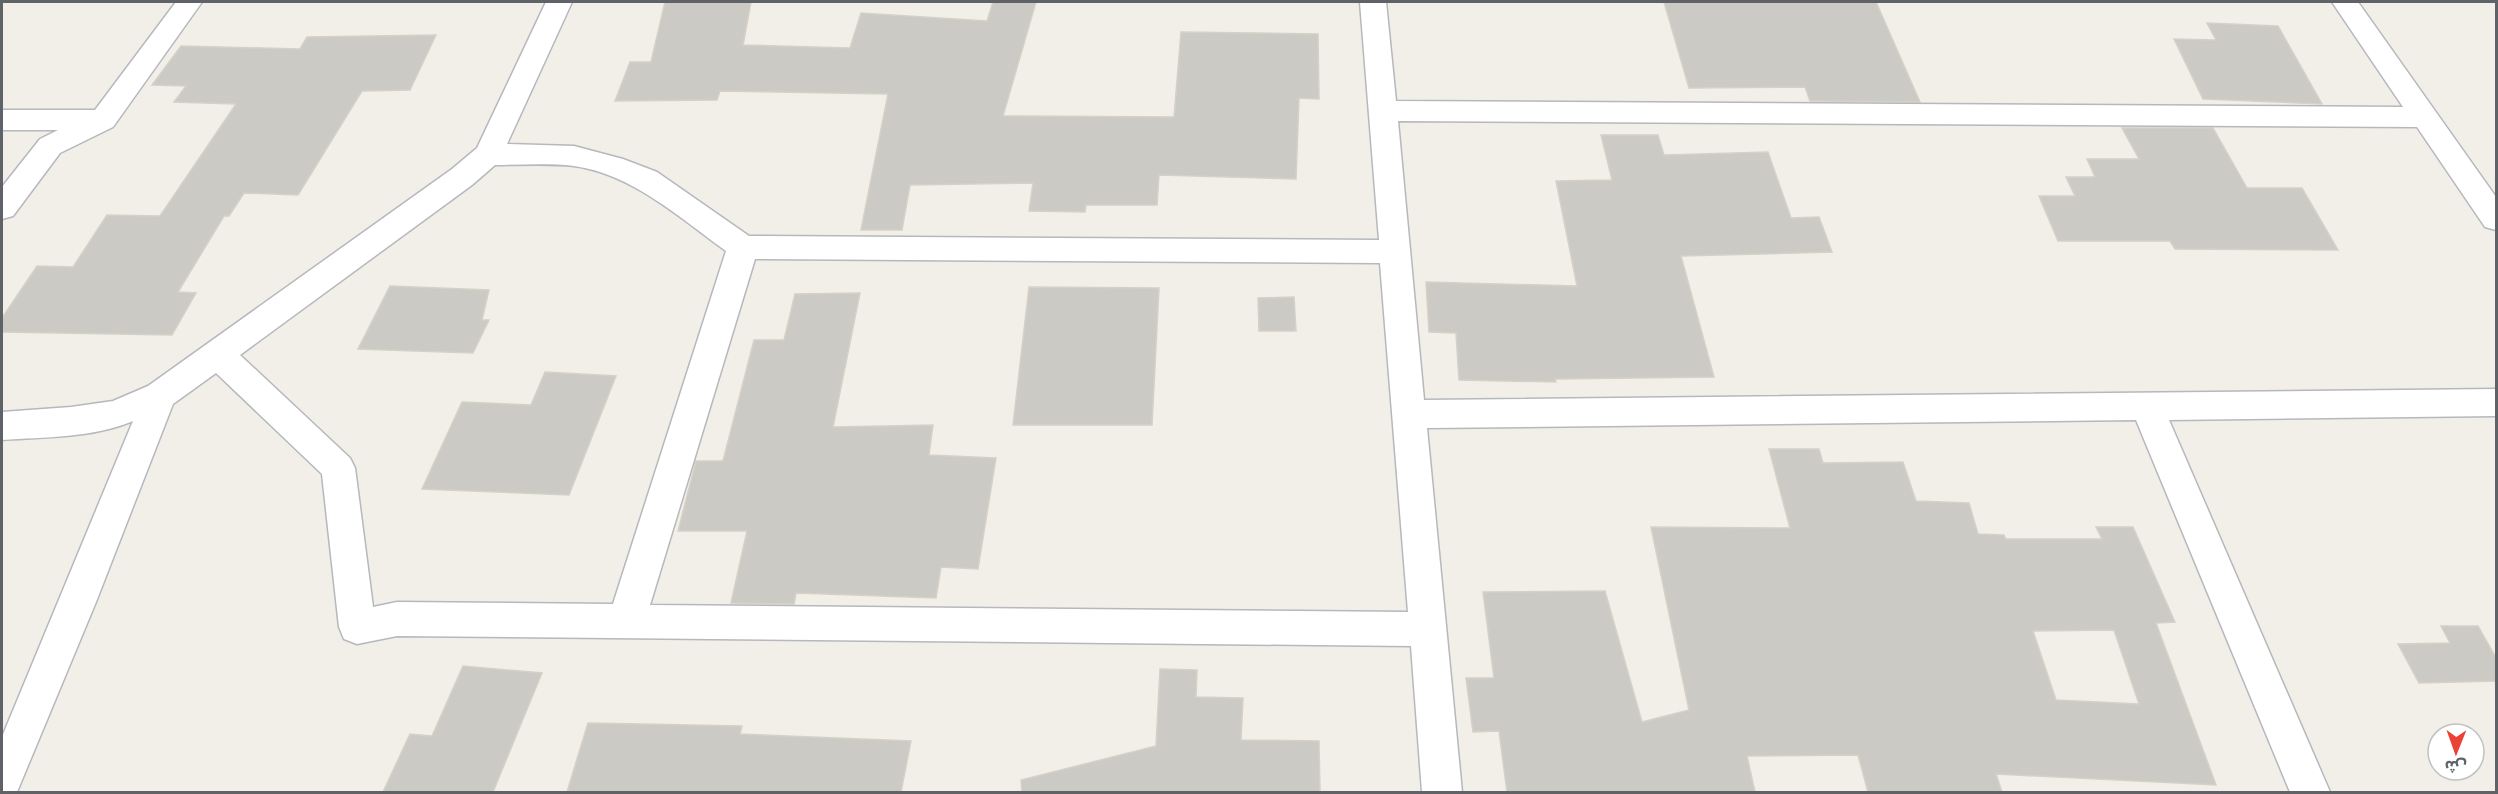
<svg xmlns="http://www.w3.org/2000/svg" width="2498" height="794" font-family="Lato,'Noto Sans Arabic',sans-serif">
	<rect width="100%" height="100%" fill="#f1efe8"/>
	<path fill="#cccac5" stroke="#d6d1c6" stroke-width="1.5" fill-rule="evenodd" d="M665,2H751L743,45L850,48L861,13L987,21L993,2H1036L1003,116L1174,117L1181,32L1318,34L1319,99L1299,98L1296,179L1159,175L1157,205H1086L1085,212L1029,211L1033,183L910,185L902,230H861L888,94L720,91L717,100L615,101L630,62H651Z
		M1664,2H1876L1920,102L1810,101L1805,87L1689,88Z
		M2207,23L2278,26L2322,104L2203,99L2174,39L2216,40Z
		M436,35L410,90L362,91L298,195L244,193L229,216H224L178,292L196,293L172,335L2,332V318L37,266L73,267L107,215L160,216L236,104L174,102L186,86L152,85L181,46L300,49L307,37Z
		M2122,128H2213L2247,188H2302L2338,250L2175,249L2170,241H2058L2039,196H2075L2066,177H2095L2087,159H2139Z
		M1601,135H1658L1664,155L1768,152L1791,218L1819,217L1832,252L1681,256L1714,377L1555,379L1556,382L1459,380L1456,333L1429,332L1426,282L1577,286L1556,181L1612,180Z
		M390,286L489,290L482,320H489L473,353L358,349Z
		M1029,287L1159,288L1152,425H1013Z
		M860,293L833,427L933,425L929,455L996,458L978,569L941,567L936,598L796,593L794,604L731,603L747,531H678L696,461H723L754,340H784L795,294Z
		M1294,297L1296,331H1259L1258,298Z
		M545,372L616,376L569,495L422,489L462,402L531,405Z
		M1769,449H1819L1823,463L1903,462L1916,501L1969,503L1978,534L2004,535L2006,539H2102L2096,527H2133L2175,622L2156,623L2216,785L1996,774L2002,792H1868L1858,755L1747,756L1755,792H1507L1499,731L1473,732L1466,678H1494L1483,592L1605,591L1642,722L1689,710L1651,527L1790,528ZM2114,630L2139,704L2056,700L2033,631Z
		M2441,626H2478L2496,658V681L2419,683L2398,644L2450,643Z
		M463,666L542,673L493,792H383L410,734L432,736Z
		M1160,669L1197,670L1196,697L1243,698L1241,740L1319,741L1320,792H1022L1021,780L1156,746Z
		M588,723L742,726L740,734L911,741L901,792H567Z"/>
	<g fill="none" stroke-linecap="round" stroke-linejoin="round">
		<defs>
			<path id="minor" d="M176,2H202L113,127L60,153L13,216L2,219V187L40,139L58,130H2V110H95Z
				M546,2H572L507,144L574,146L623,159L657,172L749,236L1379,240L1360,2H1386L1396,101L2403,107L2332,2H2358L2496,197V230L2485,227L2417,127L1398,121L1424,400L2496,389V416L2169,420L2330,792H2290L2136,420L1427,428L1462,792H1422L1411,646L397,636L357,644L344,639L339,627L322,474L216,373L173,404L96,602L17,792H2V737L133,421C93,438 45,437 2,440V412L71,407L113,401L148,386L452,169L477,148ZM495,165C520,165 548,163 574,166C632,174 680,218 726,251L613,604L397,602L373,607L355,468L350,458L240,355L472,185ZM755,259L1380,263L1408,612L650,605Z"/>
		</defs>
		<use href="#minor" stroke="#b5b8bc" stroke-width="3"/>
		<use href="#minor" fill="#fff" fill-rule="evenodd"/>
	</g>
	<rect width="2498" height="794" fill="none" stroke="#5f6368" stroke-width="6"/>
	<g transform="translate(2456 752) rotate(181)"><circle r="28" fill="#ffffff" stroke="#bfc1c3" stroke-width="1.5"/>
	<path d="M0-4.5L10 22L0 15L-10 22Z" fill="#ea4335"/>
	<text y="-9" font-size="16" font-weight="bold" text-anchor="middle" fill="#5f6368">ش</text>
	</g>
</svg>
